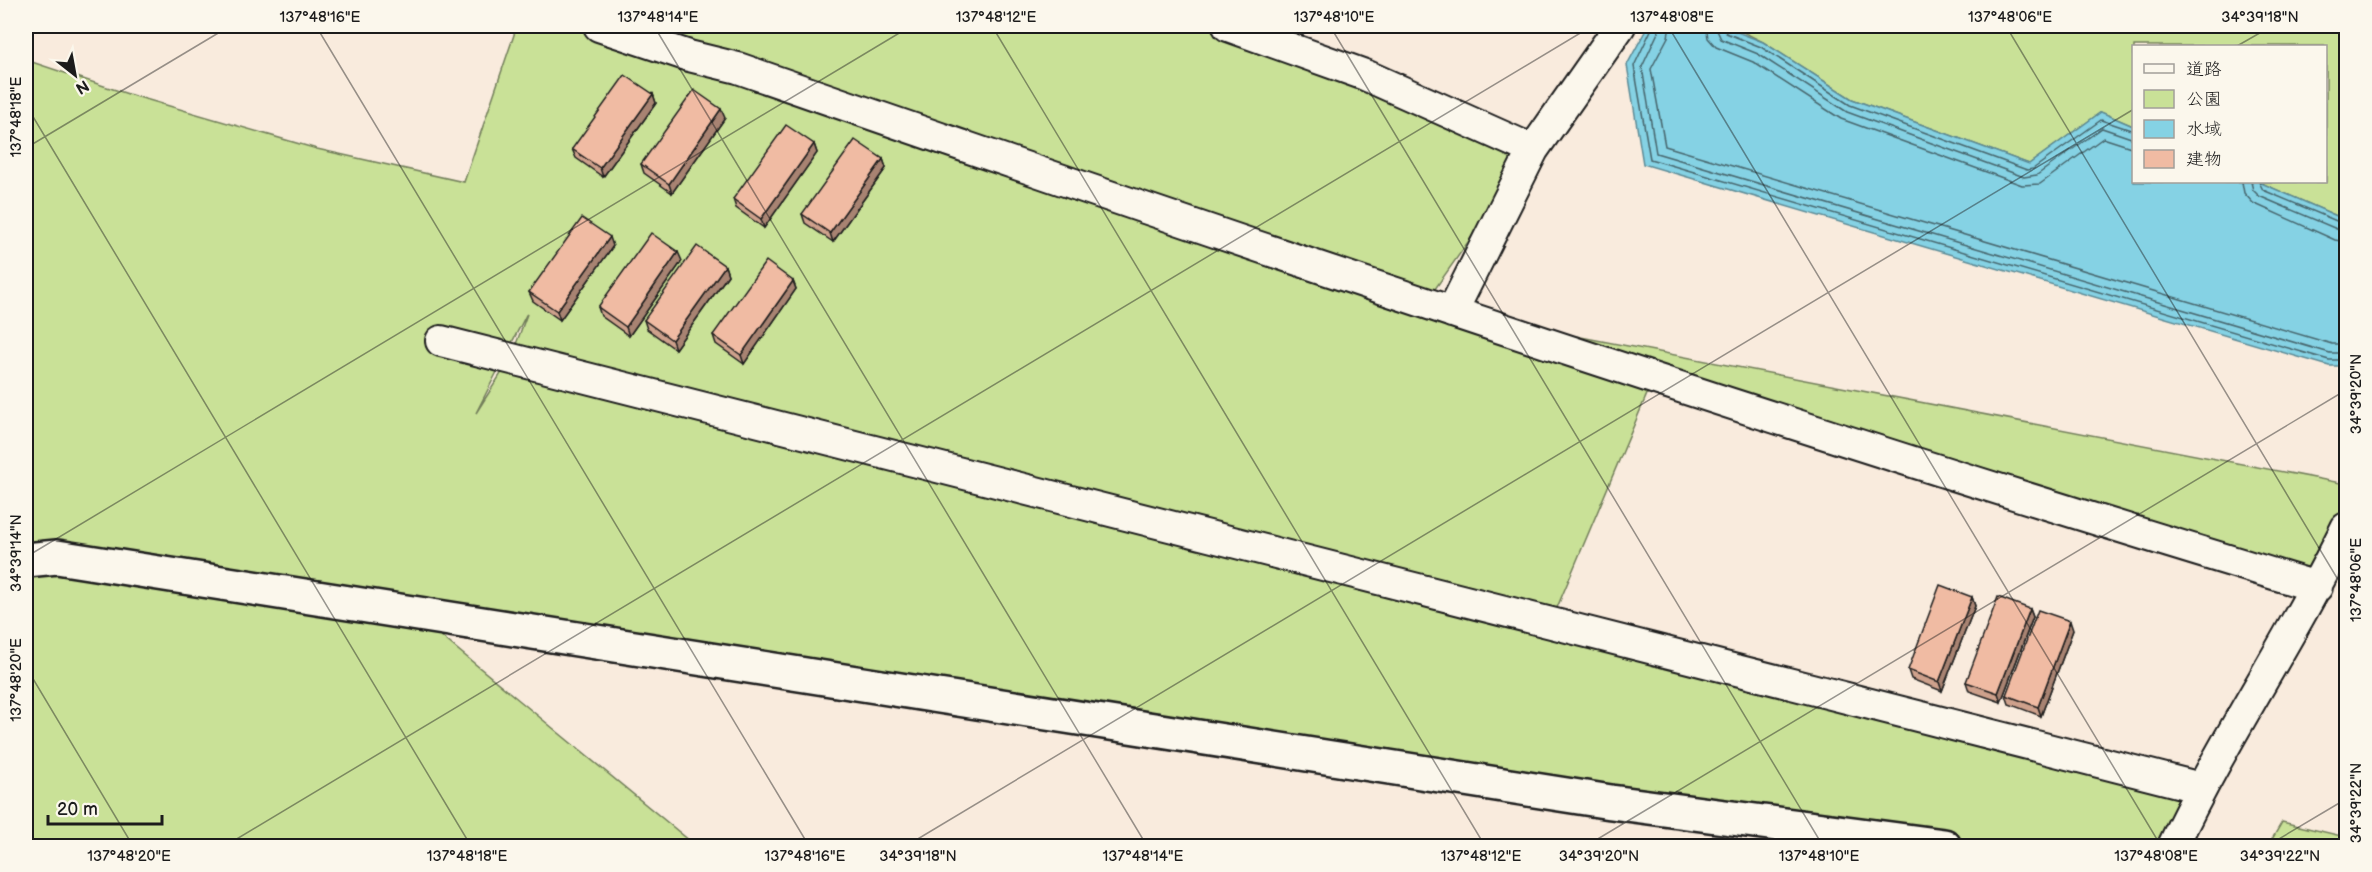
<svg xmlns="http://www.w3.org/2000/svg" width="2372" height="872" font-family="'Balsamiq Sans','Klee One',sans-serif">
	<rect width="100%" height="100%" fill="#f9ebdd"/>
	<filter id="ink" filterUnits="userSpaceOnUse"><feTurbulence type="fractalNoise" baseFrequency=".0167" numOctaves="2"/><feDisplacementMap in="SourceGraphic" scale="12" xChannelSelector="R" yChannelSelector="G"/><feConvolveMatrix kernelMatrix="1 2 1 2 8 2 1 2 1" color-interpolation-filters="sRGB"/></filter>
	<g filter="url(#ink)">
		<path fill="#c9e197" stroke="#727e5a" stroke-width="1.5" fill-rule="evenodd" d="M517,26H1222L1533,150L1425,303L1451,312L2346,484V535L2317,587L1653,380L1551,622L2190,785L2168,846H1774L1827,838L418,617L696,846H26V60L128,94L317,149L464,182ZM527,314L511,358L476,413L526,315Z
			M1731,26H2346V220L2259,182H2326V46H2134L2133,126L2101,112L2029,164L1852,99L1763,42Z
			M2282,822L2346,837V846H2268Z"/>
		<path fill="#85d2e4" stroke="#5b8994" stroke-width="1.5" d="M1648,26H1722L1763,42L1852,99L2029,164L2101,112L2133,126L2134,182H2259L2346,220V366H2329L1643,164L1627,65Z"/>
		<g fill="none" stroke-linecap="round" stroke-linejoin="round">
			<path stroke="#46656c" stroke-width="1.5" d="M1653,26L1634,66L1650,159L2329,360H2346
				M1661,26L1642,67L1656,153L2330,353H2346
				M1670,26L1668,37L1651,69L1665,146L2332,344H2346
				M1706,26L1708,38L1716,47L1753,62L1841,119L2022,185L2040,184L2103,138L2134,148
				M1715,26L1721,39L1758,54L1847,112L2024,177L2037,175L2102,128L2134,139
				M1722,26L1726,33L1761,47L1850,105L2027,170L2033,169L2101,120L2134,131
				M2242,182L2244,193L2253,203L2335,240L2346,242
				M2251,182L2253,190L2259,196L2346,233
				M2259,182L2263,190L2346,225"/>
			<defs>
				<path id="minor" d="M599,26L689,56L738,68C1262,250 1787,428 2317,587
					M1228,26L1365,75L1533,150
					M1452,312L1533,150L1620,26
					M441,341L2201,788
					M2173,846C2224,737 2293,637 2346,528"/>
				<path id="tertiary" d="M26,560L57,557L1611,802L1944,846"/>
			</defs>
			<use href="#minor" stroke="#1c1c1c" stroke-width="34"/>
			<use href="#tertiary" stroke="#1c1c1c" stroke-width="38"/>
			<use href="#minor" stroke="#fbf7ec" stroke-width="30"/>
			<use href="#tertiary" stroke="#fbf7ec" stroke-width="33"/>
		</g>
		<path fill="#cea18c" stroke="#1c1c1c" stroke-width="1.5" d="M653,94L656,103L603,177L576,158L572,149Z
			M725,118L672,193L644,173L641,164Z
			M814,144L817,153L764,228L736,208L733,199Z
			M883,159L886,168L833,242L805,223L802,214Z
			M613,246L560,320L533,301L529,292Z
			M682,261L629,336L601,316L598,307Z
			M725,266L728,275L675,349L647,329L644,320Z
			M793,281L796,289L744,364L716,344L713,335Z
			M1972,597L1975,606L1942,691L1911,679L1908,670Z
			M2030,609L2033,617L2001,702L1969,691L1966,682Z
			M2073,630L2041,716L2009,704L2006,695Z"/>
		<path fill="#a88372" stroke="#1c1c1c" stroke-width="1.5" d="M653,94L656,103L603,177L600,168Z
			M721,109L725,118L672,193L669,184Z
			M814,144L817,153L764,228L761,219Z
			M883,159L886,168L833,242L830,233Z
			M610,237L613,246L560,320L557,311Z
			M678,252L682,261L629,336L626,327Z
			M725,266L728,275L675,349L672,340Z
			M793,281L796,289L744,364L741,355Z
			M1972,597L1975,606L1942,691L1939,682Z
			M2030,609L2033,617L2001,702L1998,693Z
			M2070,621L2073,630L2041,716L2038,707Z"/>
		<path fill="#f0bba3" stroke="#1c1c1c" stroke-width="1.5" d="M625,75L653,94L600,168L572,149Z
			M694,90L721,109L669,184L641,164Z
			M786,125L814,144L761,219L733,199Z
			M855,140L883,159L830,233L802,214Z
			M582,218L610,237L557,311L529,292Z
			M651,233L678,252L626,327L598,307Z
			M697,246L725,266L672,340L644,320Z
			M766,261L793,281L741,355L713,335Z
			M1940,585L1972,597L1939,682L1908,670Z
			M1998,597L2030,609L1998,693L1966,682Z
			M2038,610L2070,621L2038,707L2006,695Z"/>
	</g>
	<path fill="none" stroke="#1c1c1c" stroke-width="1.5" stroke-opacity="0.45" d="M316,26L809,846M654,26L1147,846M992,26L1485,846M1330,26L1823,846M1668,26L2161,846M2006,26L2346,593M2344,26L2346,30M2237,46L2272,26M26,105L471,846M26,148L230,26M26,557L911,26M26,667L133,846M225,846L1592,26M906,846L2134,109M1586,846L2346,390M2267,846L2346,799"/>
	<rect width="2372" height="872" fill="none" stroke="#fbf7ec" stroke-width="66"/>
	<rect x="2132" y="45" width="195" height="138" fill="#fbf7ec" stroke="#a29f99" stroke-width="1.5"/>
	<rect x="2144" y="64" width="30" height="9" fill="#fbf7ec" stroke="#a29f99" stroke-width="1.5"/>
	<text x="2186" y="75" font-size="18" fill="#1c1c1c">道路</text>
	<rect x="2144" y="90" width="30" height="18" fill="#c9e197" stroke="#a29f99" stroke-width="1.5"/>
	<text x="2186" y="105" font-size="18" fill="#1c1c1c">公園</text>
	<rect x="2144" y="120" width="30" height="18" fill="#85d2e4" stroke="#a29f99" stroke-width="1.5"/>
	<text x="2186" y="135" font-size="18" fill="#1c1c1c">水域</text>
	<rect x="2144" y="150" width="30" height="18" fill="#f0bba3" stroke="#a29f99" stroke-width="1.5"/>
	<text x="2186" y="165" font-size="18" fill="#1c1c1c">建物</text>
	<g transform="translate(75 75) rotate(149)" stroke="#fbf7ec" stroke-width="4.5" paint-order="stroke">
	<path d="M0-4.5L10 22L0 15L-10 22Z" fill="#1c1c1c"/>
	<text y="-9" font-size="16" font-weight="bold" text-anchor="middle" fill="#1c1c1c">N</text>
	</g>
	<path d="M48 815v9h114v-9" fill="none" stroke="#1c1c1c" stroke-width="3"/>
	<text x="57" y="815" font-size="18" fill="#1c1c1c" stroke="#fbf7ec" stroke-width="4.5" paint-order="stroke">20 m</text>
	<rect x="33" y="33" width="2306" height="806" fill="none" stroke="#1c1c1c" stroke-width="2"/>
	<g font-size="15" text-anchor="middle" fill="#1c1c1c">
		<text x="320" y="22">137°48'16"E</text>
		<text x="658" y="22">137°48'14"E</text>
		<text x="996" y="22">137°48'12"E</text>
		<text x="1334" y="22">137°48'10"E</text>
		<text x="1672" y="22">137°48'08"E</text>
		<text x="2010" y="22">137°48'06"E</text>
		<text x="2260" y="22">34°39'18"N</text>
		<text transform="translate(16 117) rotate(-90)" y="5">137°48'18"E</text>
		<text transform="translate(2356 394) rotate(-90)" y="5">34°39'20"N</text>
		<text transform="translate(16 553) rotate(-90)" y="5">34°39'14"N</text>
		<text transform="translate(2356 580) rotate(-90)" y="5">137°48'06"E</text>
		<text transform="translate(16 680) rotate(-90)" y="5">137°48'20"E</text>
		<text transform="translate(2356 803) rotate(-90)" y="5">34°39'22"N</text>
		<text x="129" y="861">137°48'20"E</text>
		<text x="467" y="861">137°48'18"E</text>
		<text x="805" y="861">137°48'16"E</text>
		<text x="918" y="861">34°39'18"N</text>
		<text x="1143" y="861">137°48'14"E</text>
		<text x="1481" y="861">137°48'12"E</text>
		<text x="1599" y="861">34°39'20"N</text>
		<text x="1819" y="861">137°48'10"E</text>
		<text x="2156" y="861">137°48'08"E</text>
		<text x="2280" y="861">34°39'22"N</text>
	</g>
</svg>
